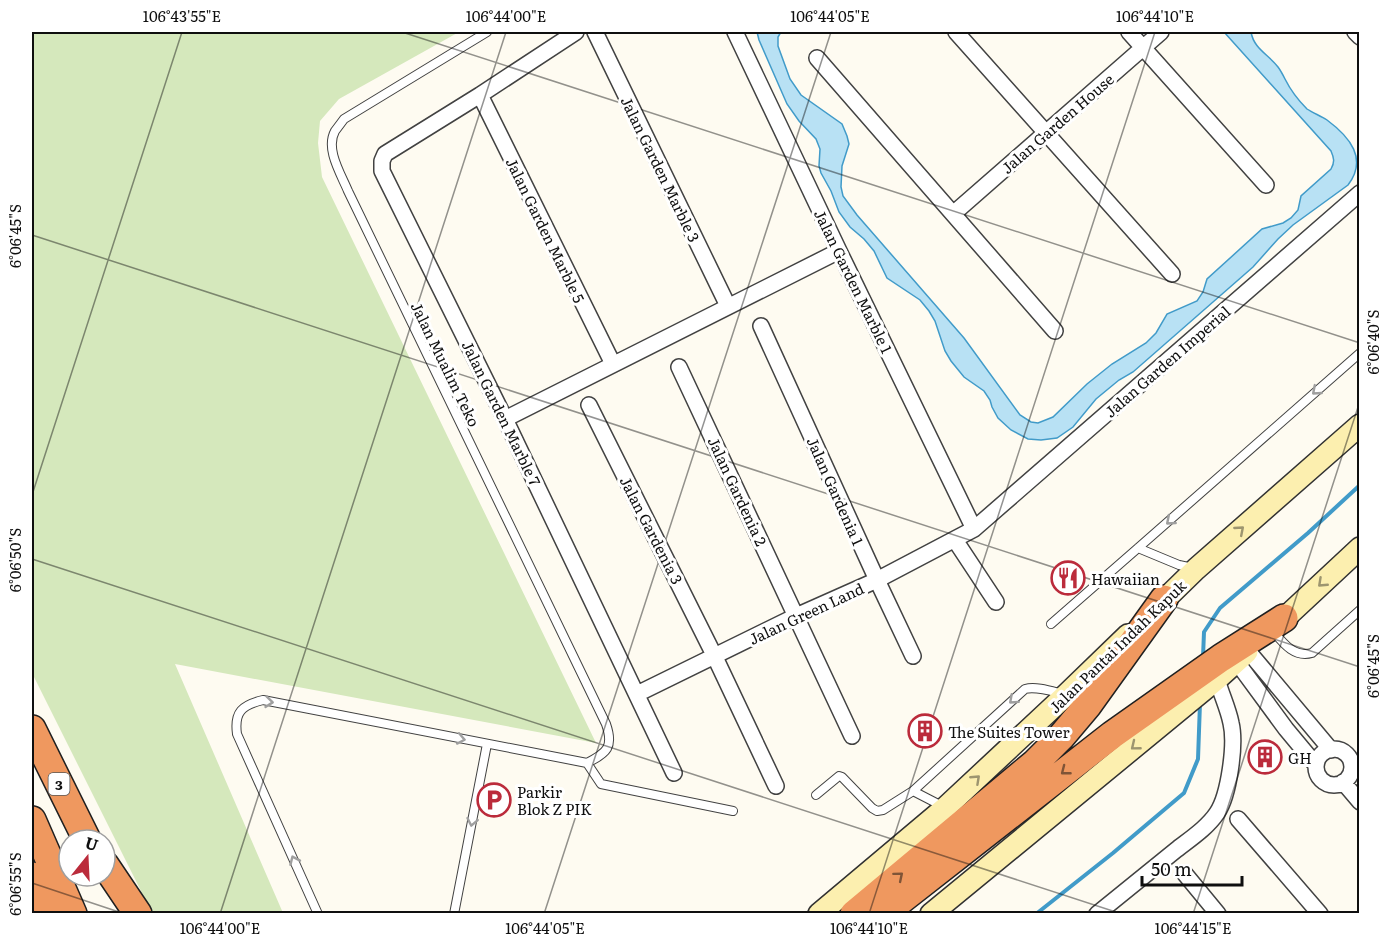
<svg xmlns="http://www.w3.org/2000/svg" width="1391" height="945" font-family="Literata,serif">
	<rect width="100%" height="100%" fill="#fefbf1"/>
	<path fill="#d5e8bc" d="M32,32H459L339,99L320,121L318,143L322,177L596,743L175,664L283,913H152L32,673Z"/>
	<path fill="#b8e1f4" stroke="#419bc9" stroke-width="1.5" d="M757,32H781L778,37V46L790,79L801,95L842,124L847,136L849,144L842,166L841,187L843,196L857,215L964,338L1020,415L1031,422L1038,423L1053,417L1087,384L1112,364L1146,343L1156,333L1167,314L1197,301L1203,292L1207,279L1262,229L1283,223L1291,218L1298,210L1301,196L1331,169C1335,162 1334,158 1331,151L1224,32H1251C1254,49 1268,54 1278,67C1281,71 1283,75 1285,79C1290,89 1299,101 1307,109C1313,113 1321,116 1327,120C1350,137 1368,159 1348,185L1293,225L1278,239L1253,267L1133,372L1119,380L1096,399L1073,427L1057,438L1041,440L1028,439L1011,430L998,418L992,407L990,400L984,391L964,377L951,361L945,351L935,321L929,311L920,300L887,278L874,251L864,239L850,227L839,212L831,191L821,173L819,166L820,149L816,139L799,121L787,104L759,40Z"/>
	<g fill="none" stroke-linecap="round" stroke-linejoin="round">
		<path stroke="#419bc9" stroke-width="4" d="M1203,657L1204,632L1220,608L1308,533L1360,485
			M1036,914L1113,853L1184,793L1198,759L1200,703"/>
		<defs>
			<path id="lane" d="M487,32L344,119C341,123 338,127 335,131C325,149 341,174 348,191L606,724C614,747 607,753 587,763
				M1138,548L1179,565L1193,568
				M1051,624L1138,548L1360,353
				M1273,631C1283,643 1294,658 1312,653L1360,610
				M913,791L1025,689C1036,686 1051,691 1063,694
				M816,795L839,776L842,777L872,808L877,811L883,810L913,791L944,807
				M318,914L237,734C234,712 242,705 263,700L587,763L601,784L733,811
				M454,914L487,744"/>
			<path id="street" d="M576,32L480,95L385,154L382,161V171L505,419L674,773
				M595,32L728,306
				M735,32L839,251L974,529
				M956,32L1172,274
				M1129,32L1266,185
				M1355,32L1360,37
				M817,58L1055,331
				M480,95L613,364
				M953,214L1161,32
				M761,326L877,580L913,656
				M679,367L852,736
				M589,405L714,655L776,786
				M505,419L839,251
				M955,540L996,602
				M1248,651L1331,750
				M1236,661L1286,729L1316,765
				M637,694L796,616L877,580L974,529L1360,193
				M1316 767a18 18 0 1 1 36 0a18 18 0 1 1-36 0Z
				M1343,782L1360,802
				M1238,819L1320,914
				M1185,874L1218,914
				M1097,914C1124,892 1150,871 1176,850C1190,839 1207,828 1217,813C1229,795 1236,744 1231,723C1228,708 1221,694 1217,679"/>
			<path id="secondary" d="M1155,609L1196,569L1360,425
				M1273,629L1360,548
				M819,914L945,808L1067,694L1128,635
				M931,914L1217,679L1247,652"/>
			<path id="highway" d="M32,729L87,840
				M32,820L73,914
				M105,865L138,914
				M32,876L48,914
				M854,914L1035,763L1061,737L1088,705L1164,599
				M883,914L1112,735L1221,658L1284,618"/>
		</defs>
		<use href="#lane" stroke="#424242" stroke-width="10"/>
		<use href="#street" stroke="#424242" stroke-width="18"/>
		<use href="#secondary" stroke="#313131" stroke-width="24"/>
		<use href="#highway" stroke="#202020" stroke-width="30"/>
		<use href="#lane" stroke="#fff" stroke-width="8"/>
		<use href="#street" stroke="#fff" stroke-width="15"/>
		<use href="#secondary" stroke="#fcefaf" stroke-width="21"/>
		<use href="#highway" stroke="#ef985f" stroke-width="27"/>
	</g>
	<defs><path id="oneway-chevron" d="M-2-3.5L2.5 0L-2 3.5" fill="none" stroke-width="1.6" stroke-linecap="round" stroke-linejoin="round" transform="scale(1.5)"/></defs>
	<g stroke="#9f9f9f">
		<use href="#oneway-chevron" transform="translate(1316 391) rotate(139)"/>
		<use href="#oneway-chevron" transform="translate(1170 521) rotate(139)"/>
		<use href="#oneway-chevron" transform="translate(1013 700) rotate(138)"/>
		<use href="#oneway-chevron" transform="translate(269 702) rotate(6)"/>
		<use href="#oneway-chevron" transform="translate(461 739) rotate(11)"/>
		<use href="#oneway-chevron" transform="translate(472 822) rotate(101)"/>
		<use href="#oneway-chevron" transform="translate(294 860) rotate(-114)"/>
	</g>
	<g stroke="#9d956f">
		<use href="#oneway-chevron" transform="translate(1240 530) rotate(-41)"/>
		<use href="#oneway-chevron" transform="translate(1322 583) rotate(137)"/>
		<use href="#oneway-chevron" transform="translate(1135 746) rotate(141)"/>
		<use href="#oneway-chevron" transform="translate(976 779) rotate(-43)"/>
	</g>
	<g stroke="#7f5437">
		<use href="#oneway-chevron" transform="translate(1065 771) rotate(142)"/>
		<use href="#oneway-chevron" transform="translate(899 876) rotate(-40)"/>
	</g>
	<path fill="none" stroke="#0f0f0f" stroke-width="1.5" stroke-opacity="0.45" d="M402,32L1360,343M32,235L1360,667M32,495L182,32M32,559L1122,914M32,883L125,914M220,914L506,32M544,914L831,32M869,914L1155,32M1193,914L1360,401"/>
	<defs>
		<symbol id="restaurant-ring" viewBox="-11 -11 22 22"><circle r="9.5" fill="#fff" stroke="#bb2b3b" stroke-width="1.5"/><path d="M-5-6h1v4h1v-4h1v4h1v-4h1v5L-1.5 .5V6h-2V.5L-5-1ZM5-6V6H3V1.5H1.5Q1.5-4 5-6Z" fill="#bb2b3b"/></symbol>
		<symbol id="building-ring" viewBox="-11 -11 22 22"><circle r="9.5" fill="#fff" stroke="#bb2b3b" stroke-width="1.5"/><path d="M-4-6H4V6H1V3H-1V6H-4ZM-2.5-4.3h1.7v1.8h-1.7ZM.8-4.3h1.7v1.8H.8ZM-2.5-1h1.7V.8h-1.7ZM.8-1h1.7V.8H.8Z" fill="#bb2b3b"/></symbol>
		<symbol id="parking-ring" viewBox="-11 -11 22 22"><circle r="9.5" fill="#fff" stroke="#bb2b3b" stroke-width="1.5"/><path d="M-3.5-5.5H1a3.5 3.5 0 0 1 0 7H-1V5.5H-3.5ZM-1-3.4V-.6H.8a1.4 1.4 0 0 0 0-2.8Z" fill="#bb2b3b"/></symbol>
	</defs>
	<g fill-rule="evenodd">
		<use href="#restaurant-ring" x="1049" y="559" width="38" height="38"/>
		<use href="#building-ring" x="906" y="712" width="38" height="38"/>
		<use href="#building-ring" x="1246" y="738" width="38" height="38"/>
		<use href="#parking-ring" x="475" y="781" width="38" height="38"/>
	</g>
	<g text-anchor="middle" dominant-baseline="central" stroke-width="6" stroke-linejoin="round" paint-order="stroke">
		<rect fill="#fff" stroke="#575757" stroke-width="1.5" x="48.5" y="773" width="21" height="22" rx="4.5"/>
		<g font-size="14" font-weight="bold" fill="#0f0f0f">
			<text x="59" y="784">3</text>
		</g>
		<g font-size="15" fill="#0f0f0f" stroke="#fff">
			<text transform="translate(1057 123) rotate(-41)">Jalan Garden House</text>
			<text transform="translate(661 169) rotate(64)">Jalan Garden Marble 3</text>
			<text transform="translate(546 230) rotate(64)">Jalan Garden Marble 5</text>
			<text transform="translate(854 281) rotate(64)">Jalan Garden Marble 1</text>
			<text transform="translate(1167 361) rotate(-41)">Jalan Garden Imperial</text>
			<text transform="translate(446 364) rotate(64)">Jalan Mualim Teko</text>
			<text transform="translate(502 413) rotate(64)">Jalan Garden Marble 7</text>
			<text transform="translate(738 491) rotate(65)">Jalan Gardenia 2</text>
			<text transform="translate(836 491) rotate(66)">Jalan Gardenia 1</text>
			<text transform="translate(652 530) rotate(63)">Jalan Gardenia 3</text>
			<text transform="translate(806 613) rotate(-25)">Jalan Green Land</text>
			<text transform="translate(1117 646) rotate(-44)">Jalan Pantai Indah Kapuk</text>
		</g>
		<g font-size="15" fill="#0f0f0f" stroke="#fff" text-anchor="start">
			<text x="1091" y="578">Hawaiian</text>
			<text x="948" y="731">The Suites Tower</text>
			<text x="1288" y="757">GH</text>
			<text x="517" y="791">Parkir<tspan x="517" dy="17">Blok Z PIK</tspan></text>
		</g>
	</g>
	<rect width="1391" height="945" fill="none" stroke="#ffffff" stroke-width="66"/>
	<g transform="translate(87 858) rotate(18)"><circle r="28" fill="#ffffff" stroke="#9f9f9f" stroke-width="1.5"/>
	<path d="M0-4.5L10 22L0 15L-10 22Z" fill="#bb2b3b"/>
	<text y="-9" font-size="16" font-weight="bold" text-anchor="middle" fill="#0f0f0f">U</text>
	</g>
	<path d="M1142 876v9h100v-9" fill="none" stroke="#0f0f0f" stroke-width="3"/>
	<text x="1151" y="876" font-size="18" fill="#0f0f0f" stroke="#ffffff" stroke-width="4.5" paint-order="stroke">50 m</text>
	<rect x="33" y="33" width="1325" height="879" fill="none" stroke="#0f0f0f" stroke-width="2"/>
	<g font-size="15" text-anchor="middle" fill="#0f0f0f">
		<text x="182" y="22">106°43'55"E</text>
		<text x="506" y="22">106°44'00"E</text>
		<text x="830" y="22">106°44'05"E</text>
		<text x="1155" y="22">106°44'10"E</text>
		<text transform="translate(16 236) rotate(-90)" y="5">6°06'45"S</text>
		<text transform="translate(1374 342) rotate(-90)" y="5">6°06'40"S</text>
		<text transform="translate(16 560) rotate(-90)" y="5">6°06'50"S</text>
		<text transform="translate(1374 666) rotate(-90)" y="5">6°06'45"S</text>
		<text transform="translate(16 884) rotate(-90)" y="5">6°06'55"S</text>
		<text x="220" y="934">106°44'00"E</text>
		<text x="545" y="934">106°44'05"E</text>
		<text x="869" y="934">106°44'10"E</text>
		<text x="1193" y="934">106°44'15"E</text>
	</g>
</svg>
